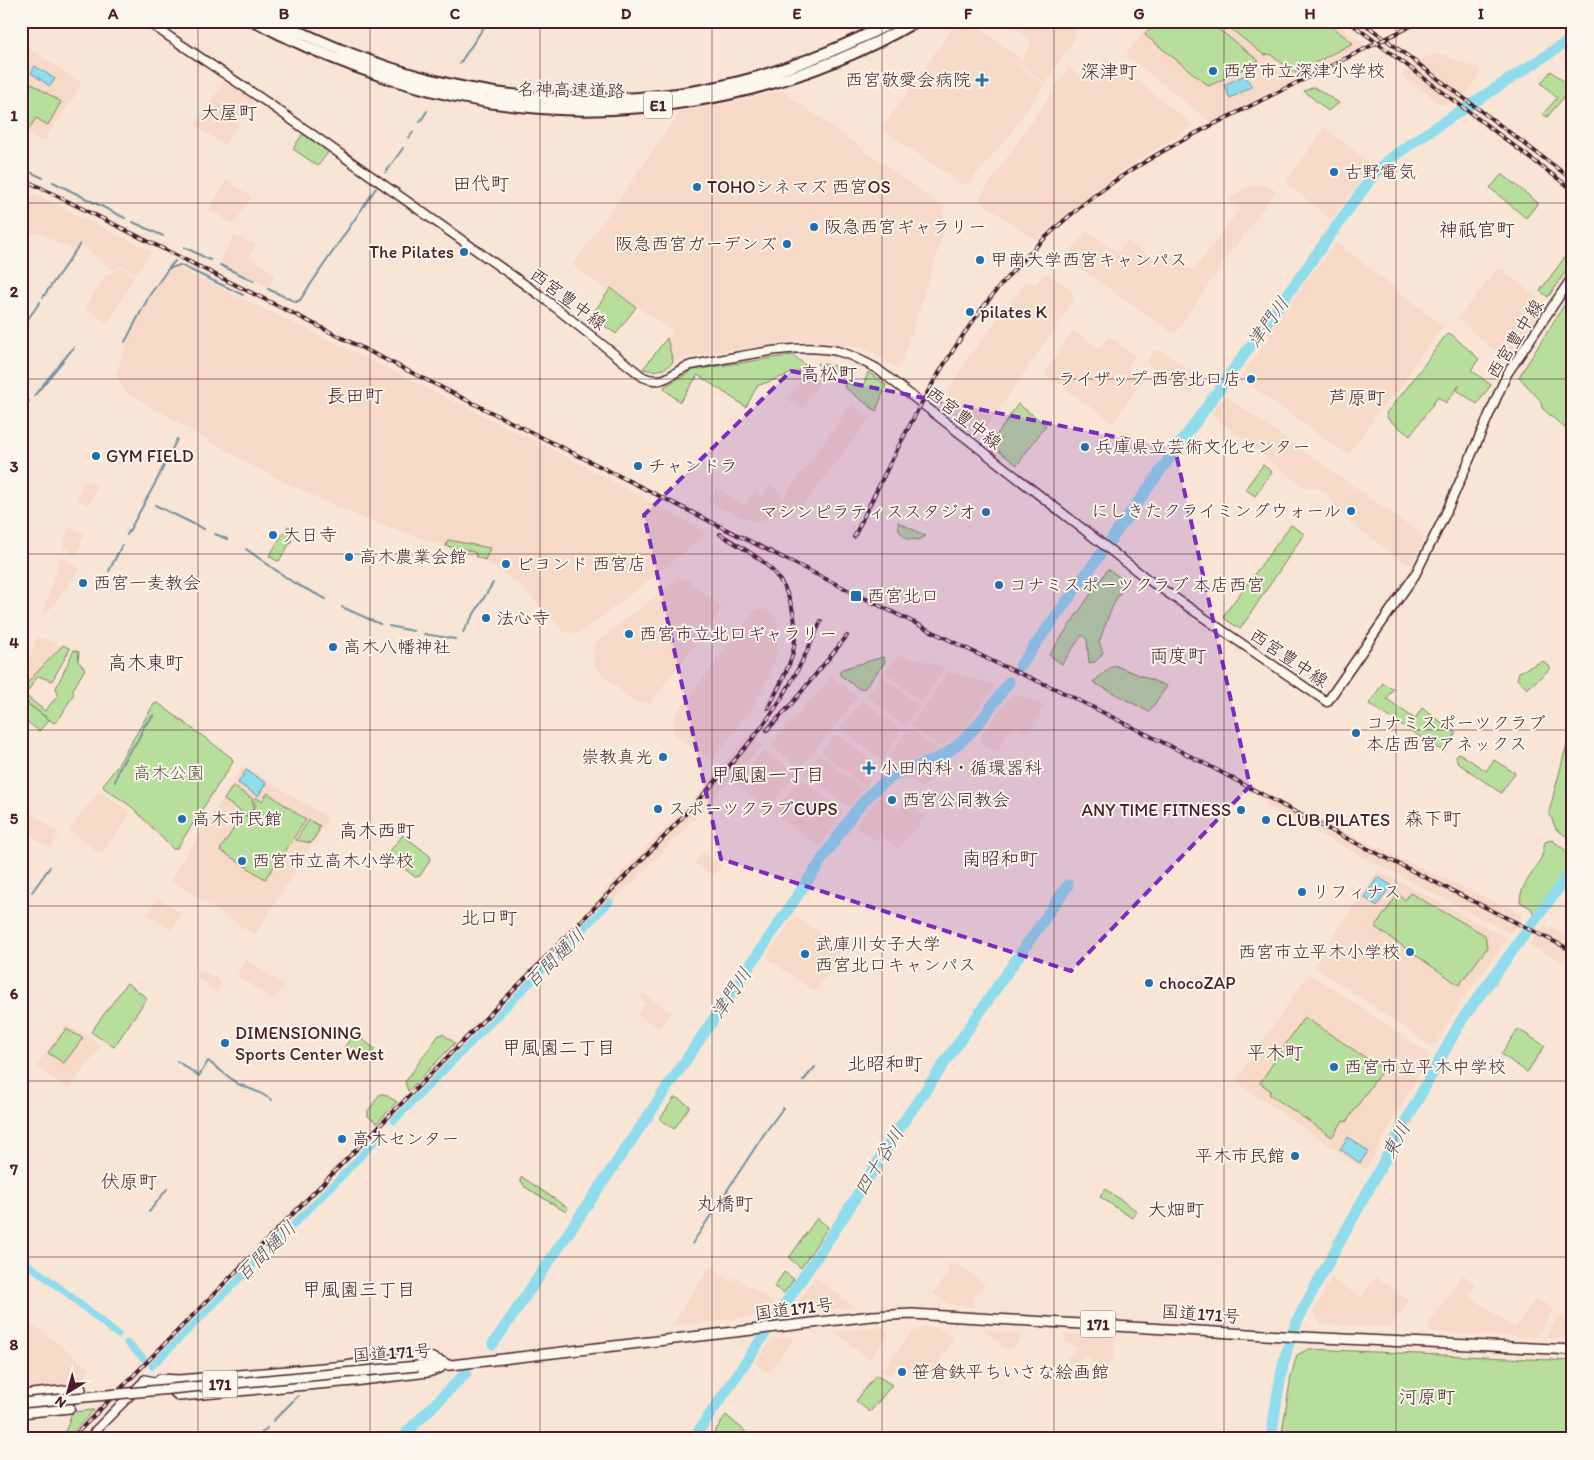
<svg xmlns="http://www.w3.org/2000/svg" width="1594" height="1460" font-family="Itim,'Klee One',sans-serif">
	<rect width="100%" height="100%" fill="#f8e5d6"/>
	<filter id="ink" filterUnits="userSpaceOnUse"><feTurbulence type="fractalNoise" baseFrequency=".02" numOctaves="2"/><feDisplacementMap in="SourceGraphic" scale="10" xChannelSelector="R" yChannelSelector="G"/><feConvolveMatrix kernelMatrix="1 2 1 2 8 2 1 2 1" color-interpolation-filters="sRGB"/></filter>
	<g filter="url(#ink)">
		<path fill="#f6d9c6" d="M957,21H969L1021,59L1017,65L1044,85L1008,137L968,184L963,185L882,129Z
			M1006,21H1067L1075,28L1076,36L1045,83L1019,64L1033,42Z
			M1151,21H1333L1364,45L1211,122L1126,55Z
			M21,43L80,82L81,86L45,139L40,141L21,129Z
			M1443,54L1479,70L1478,77L1468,91L1451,102L1441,105L1401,75L1428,56Z
			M1106,56L1193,125L1122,171L1036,240L980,201V197L1069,68L1087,82Z
			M226,79L255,98L224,145L195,125Z
			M782,91L944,208L943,211L945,220L944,225L945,228L902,362L896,367L874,353L863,348L822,341L795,340L689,356L673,362L668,339L673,332L648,313L647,314L611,287L608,291L573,265L680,112L711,107Z
			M1325,128L1372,165L1331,220L1286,182Z
			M227,180L252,197L233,225L209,209Z
			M1262,184L1276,191L1222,264L1175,334L1066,259V256L1087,232L1118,253L1127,241L1155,260L1164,249L1193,271L1240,209L1228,199L1252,185Z
			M34,193L89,221L151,251L137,272L134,273L122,266L113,270L79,243L73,250L41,234L21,231V216Z
			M234,235L255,245L249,257L275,274L269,287L221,265V259Z
			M1336,242L1443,326L1415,363L1402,386L1373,417L1374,419L1348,455L1240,378L1271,336L1268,333Z
			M121,268L135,276L108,324L85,307L106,275Z
			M178,268L366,358L579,463L695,526L704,533L702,538L595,622L577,633L564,632L520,585L487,562L368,519L367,520L311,495L249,464L123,390L116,375L120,365L119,363L135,324L150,297L166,274Z
			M1497,269H1501L1544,303L1506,361L1458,318Z
			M1045,274H1049L1072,290L1074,300L985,430L973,431L944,407L942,401L965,362L1026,282L1036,284Z
			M1073,330L1099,349L1109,336L1135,356L1129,364V370L1142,381L1113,423L1045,374Z
			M1158,349L1198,376L1199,382L1192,393H1187L1148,364V360L1154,351Z
			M809,368L823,378L802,409L787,399Z
			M1225,396L1421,534L1423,539L1411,564L1408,565L1358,528L1330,500L1325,491L1317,488L1309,487L1305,488L1211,414Z
			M852,403L871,418L805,503L794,510L756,522L705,502L718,487L744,506L755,491L761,496L771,484L784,497Z
			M84,480L97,486L89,505L77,500Z
			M69,527L85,533L76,555L63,547Z
			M60,556L80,569L51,608L43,614Z
			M679,578H685L721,606V611L651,702L635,703L604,676L596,666L593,663L594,644Z
			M761,609L768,610L777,619L778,646L775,661L766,682L752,708L712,762L675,735L673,718L733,638L755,611Z
			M36,637L61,645V647L21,688Z
			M897,656H900L932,663L945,669L922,703L887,674L886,671Z
			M948,671L994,685L995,687L969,723L954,738L941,748L911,725Z
			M832,676L857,696V698L801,768H799L770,745L771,744Z
			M882,676L920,706L905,727L868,697L867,694Z
			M1015,694L1045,706L1029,730L1026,731L1015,724L998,750L994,751L981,742V735L1011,695Z
			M861,701H863L902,731L882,761L841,729V727Z
			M907,729H910L939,749L893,769L885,764Z
			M749,734L763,745L760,748L700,813L639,876L612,902L607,901L601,894L701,792Z
			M836,734L879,766L866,787L821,752Z
			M764,750L796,774L770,807L766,808L735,783V781Z
			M819,754L864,789L849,808L806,774L805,772Z
			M246,767L326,817L327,821L256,933L253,934L172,881V877L242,768Z
			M936,768L923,788L908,778L909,777Z
			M802,779L841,810L843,814L820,848L775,814L774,811L799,780Z
			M101,792L128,811L129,816L103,852H98L71,832L70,829L97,793Z
			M1270,795L1334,828L1521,914L1522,917L1512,931L1508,932L1264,805Z
			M880,797L898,810L904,801L926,816L919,826L907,837L898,849L880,835L875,841L855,827L869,807Z
			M21,806L58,832L59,835L52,846L47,847L21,829Z
			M703,852L722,866L714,876L694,863Z
			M1377,872H1381L1505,937L1506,941L1459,1004L1436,1044L1430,1045L1317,968L1316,963Z
			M158,898L182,914L171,930L150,916L149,913Z
			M795,916L844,951L815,992L766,957Z
			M1545,925L1573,940V966L1532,947L1530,943Z
			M246,959L284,986L273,1000L239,977L238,972Z
			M201,969L221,982V985L217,991L216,992L196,976Z
			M1312,975L1428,1053L1429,1055L1367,1168L1364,1169L1239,1084L1237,1079L1307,976Z
			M644,994L671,1012L659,1029L638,1015L646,1003L640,999Z
			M66,1025L87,1036L101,1047L68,1089L36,1066Z
			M956,1264L985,1284L973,1299V1307L948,1304L933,1294L949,1271L947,1269L950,1265Z
			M710,1266L731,1282L735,1277L776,1304L768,1315L672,1326Z
			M1463,1275L1476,1284L1468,1296L1515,1328L1536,1298L1551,1308L1552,1312L1536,1337L1471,1335L1432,1332L1428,1325Z
			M815,1276L854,1307L800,1312L795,1307Z
			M1376,1277L1409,1300L1391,1327L1321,1324L1313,1312L1331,1278L1361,1297Z
			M1565,1316L1573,1322V1339L1545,1337L1557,1318Z
			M31,1323L90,1369L79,1383L74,1385L21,1390V1336Z
			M884,1327L888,1334L869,1360L835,1331Z
			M925,1327L939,1328L954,1339L933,1370L923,1363L915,1374L899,1363L890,1375L882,1370L911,1333Z
			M985,1329L994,1330L997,1332L1022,1334L1014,1347L1008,1351L985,1331Z
			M1065,1334L1115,1336L1113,1361L1100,1372L1088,1356L1068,1365L1065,1361L1077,1348L1072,1344L1065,1343Z
			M792,1335L793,1340L769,1373L755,1363L772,1339Z"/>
		<path fill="#b7df9b" stroke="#807f63" d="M1155,21H1208L1259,61L1209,86L1145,35Z
			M1236,21H1324L1353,43L1295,73L1270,54L1264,55L1231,29Z
			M1551,71L1572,88L1547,117L1543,114L1557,98L1541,83Z
			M21,77L61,102L48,125L36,118L29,129L21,125Z
			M1314,87L1339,103L1328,111L1304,91Z
			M305,134L329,151L318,166L293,149L302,135Z
			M1502,174L1538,203L1526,218L1490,188Z
			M1573,246V261L1548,297L1540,291Z
			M611,288L636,307L616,334L591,316Z
			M1573,291V435L1542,408L1541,401L1519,377Z
			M1451,334L1479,359L1471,370L1491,385L1477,404L1457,390L1460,384L1446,403L1438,397L1410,436L1388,419L1386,413C1408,388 1426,362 1446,335Z
			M667,338L673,362C664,371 656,372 643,369Z
			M793,355L805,365L801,370L757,386L746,407L698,375L680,402L665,390L664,387L693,370Z
			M818,363L849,369L847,374L837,371L836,374L826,371L817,364Z
			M868,372L886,385L876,411L844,387L847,383L863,387Z
			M1018,404L1046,425L1017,465L995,448L994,439Z
			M1263,465L1272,472L1255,496L1245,489Z
			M898,522L926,536L919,540L907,539L899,531Z
			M1291,525L1304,534L1240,629L1225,619L1224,615Z
			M288,526L293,529L288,537L292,540L279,561H277L269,556Z
			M448,540L490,548L485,560L475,556L476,553L461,548L460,549L446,546Z
			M1108,569L1122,579L1129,582C1113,597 1107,622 1099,642L1103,653L1095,662L1089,663L1087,640L1082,635L1062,664L1049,655Z
			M63,645L70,649L52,681L38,676L25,695L45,711L58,695L56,688L74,650L79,652L78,661L85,669L72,691L74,693L60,718L54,723L24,701L22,688Z
			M883,657L885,662L865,688L859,689L840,675V672L842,669Z
			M1543,661L1551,668L1527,689L1517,679L1519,672Z
			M1114,665L1167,686L1149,712L1093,682Z
			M1383,683L1393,689L1387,699L1415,719L1422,708L1456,733L1444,752L1369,704Z
			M23,700L49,720L39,731L21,717Z
			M158,703L232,758L233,762L177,848L173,849L132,807L104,788L103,785L116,768L154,704Z
			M1573,721V841L1556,829L1549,812Z
			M1459,753L1486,771L1494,760L1515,773L1501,793L1458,763L1456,757Z
			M233,786L253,799L252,801L254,806L248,816L224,800Z
			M268,793L306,820L265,879L220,850L243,814L248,817L256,806L254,802L256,798L262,801Z
			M309,820L320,826L318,829L319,830L311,843L296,840Z
			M403,835L430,856V860L420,876L415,877L387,855Z
			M1552,840L1573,856V857L1558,883L1534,915L1531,908L1520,902C1520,884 1535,873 1541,858C1543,853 1544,847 1545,842Z
			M1410,893L1485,935L1487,948L1459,985L1375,927L1398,894L1405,900Z
			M127,983L147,998L114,1047L91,1032Z
			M1304,1017L1383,1069L1346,1122L1343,1121L1332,1137L1269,1094L1271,1091L1260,1083Z
			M66,1029L83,1038L64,1063L48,1053Z
			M1518,1029L1545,1046L1527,1072L1501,1054Z
			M354,1033L375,1049L366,1063L344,1048Z
			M443,1034L455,1043L408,1091L405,1082L439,1035Z
			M380,1094H384L397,1102L377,1123L368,1116V1111Z
			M674,1098H677L690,1106L674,1129L660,1119Z
			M522,1177L568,1208L566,1212L525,1187L520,1180Z
			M1105,1189L1137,1211L1132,1218L1100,1197Z
			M817,1218L828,1227L801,1268L789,1258Z
			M784,1272L794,1279L784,1293L774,1287Z
			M1309,1349L1573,1361V1439H1281L1291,1376L1297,1355Z
			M876,1375L892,1385L870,1412L856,1401Z
			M94,1410L66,1439H63L72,1412Z
			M726,1415L754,1439H710Z"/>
		<path fill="#8edcec" stroke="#73909f" d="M35,66L55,79L50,86L31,73Z
			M1245,75L1252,87L1230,98L1224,85Z
			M246,770L266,783L258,796L238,783Z
			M1378,877L1391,885L1377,906L1364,897Z
			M1348,1137L1368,1151L1360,1163L1340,1149Z"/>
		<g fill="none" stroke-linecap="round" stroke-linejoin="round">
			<path stroke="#73909f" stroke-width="2" d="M460,63L488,21
				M420,122L427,111
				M409,138L413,132
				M386,172L403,148
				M32,173L43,178
				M53,182L125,218
				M133,222L163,236
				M184,247L210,260
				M220,265L254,281
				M168,269L175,261
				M268,289L296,302L300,300L376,188
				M43,297L80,244
				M21,329L40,302
				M125,342L149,296L168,269L180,265L243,295
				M34,396L74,347
				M21,409L29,401
				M155,505L204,529
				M215,534L227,539
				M127,535L158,478L177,439
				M246,549L294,583L326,599
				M109,571L122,545
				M342,607L380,624
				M389,626L413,631
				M463,632L493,583
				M424,634L455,639
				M115,782L119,769L129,752L138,740L144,726L154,715
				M32,892L50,867
				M21,908L26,902
				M177,1061L199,1076L208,1061L238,1084L260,1093L272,1100
				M803,1081L815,1067
				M149,1212L167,1189
				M692,1244L764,1134L783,1108
				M273,1421L298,1396
				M256,1439L267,1428"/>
			<path stroke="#8edcec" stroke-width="7" d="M394,1121L610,902
				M21,1259L68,1294L118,1335
				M127,1343L143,1358
				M152,1366L338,1180L380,1136"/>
			<path stroke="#8edcec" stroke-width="11" d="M1020,666L1372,177L1390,159L1416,140L1573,38
				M493,1344L853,814C867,797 882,780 902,772C916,766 932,762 945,754C973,736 990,708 1009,682
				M407,1432L466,1373
				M693,1439L735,1378L841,1221L900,1127L1068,885
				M1271,1439C1278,1393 1282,1348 1304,1307L1461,1021L1560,886L1573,865"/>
			<defs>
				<path id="secondary" d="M146,21L268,103L541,296L643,377C667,387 671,371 691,365C735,358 793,342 837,351C850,354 864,362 876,368L1146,578L1327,702L1415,575L1445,515L1507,374L1573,276
					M91,1439L95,1431L145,1380"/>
				<path id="trunk" d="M418,1366L451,1365L872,1316L912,1314L1282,1336L1573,1350
					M160,1379L179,1380L346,1366L375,1361L427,1356L445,1363
					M145,1380L167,1385L179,1396L354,1381L428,1372L440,1368
					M21,1395L81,1389
					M21,1413L70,1408"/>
				<path id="motorway" d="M255,21C319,55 386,81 456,96C610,129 780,101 916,21
					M276,21C325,44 375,66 428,79C532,107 654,107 758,77C805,63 851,44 894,21"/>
			</defs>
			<use href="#secondary" stroke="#4a1f2b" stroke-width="11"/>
			<use href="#trunk" stroke="#4a1f2b" stroke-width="12"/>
			<use href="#motorway" stroke="#4a1f2b" stroke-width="14"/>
			<use href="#secondary" stroke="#fbf7ec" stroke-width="8"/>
			<use href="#trunk" stroke="#fbf7ec" stroke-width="9"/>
			<use href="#motorway" stroke="#fbf7ec" stroke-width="10"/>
			<defs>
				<path id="rail" d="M1348,21L1573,190
					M1361,21L1573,180
					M21,178L856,594L996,663L1056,689L1200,761L1310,820L1573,951
					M720,534C734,543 749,551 762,561C791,584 802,625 791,659C785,676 776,693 768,708
					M854,537C901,440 947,341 1021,262C1058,223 1101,187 1148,160C1185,137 1225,119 1264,99C1316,73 1369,47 1421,21
					M767,730L789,707L847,636
					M71,1439L666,835C704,793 751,747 781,699C797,674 809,648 821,621"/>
			</defs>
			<use href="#rail" stroke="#4a1f2b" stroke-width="4"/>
			<use href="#rail" stroke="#fbf7ec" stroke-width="2" stroke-dasharray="5.5" stroke-linecap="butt"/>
			<defs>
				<path id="trunk-bridge" d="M21,1403L418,1366"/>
			</defs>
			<use href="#trunk-bridge" stroke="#4a1f2b" stroke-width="12" stroke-linecap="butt"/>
			<use href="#trunk-bridge" stroke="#fbf7ec" stroke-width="9"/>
		</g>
	</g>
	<path fill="#7b2cbf" fill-opacity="0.2" stroke="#7b2cbf" stroke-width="4" stroke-dasharray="10 6" stroke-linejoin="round" d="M791,371L1175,449L1250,786L1071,971L721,859L644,515Z"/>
	<path fill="none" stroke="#4a1f2b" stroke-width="1" stroke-opacity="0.55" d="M198,21V1439M370,21V1439M540,21V1439M712,21V1439M882,21V1439M1054,21V1439M1224,21V1439M1396,21V1439M21,203H1573M21,379H1573M21,554H1573M21,730H1573M21,906H1573M21,1081H1573M21,1257H1573"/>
	<g fill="#1f6fb2" stroke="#fbf7ec" stroke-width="2">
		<circle cx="1213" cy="71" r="5"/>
		<path d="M979.5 72.5h5v5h5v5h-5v5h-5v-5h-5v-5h5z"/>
		<circle cx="1334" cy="172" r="5"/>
		<circle cx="697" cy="187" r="5"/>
		<circle cx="814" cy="227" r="5"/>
		<circle cx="787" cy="244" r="5"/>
		<circle cx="464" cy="252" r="5"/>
		<circle cx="980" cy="260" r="5"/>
		<circle cx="970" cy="312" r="5"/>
		<circle cx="1251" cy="379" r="5"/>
		<circle cx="1085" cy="447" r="5"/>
		<circle cx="96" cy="456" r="5"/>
		<circle cx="638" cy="466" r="5"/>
		<circle cx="1351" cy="511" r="5"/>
		<circle cx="986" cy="512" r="5"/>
		<circle cx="273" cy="535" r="5"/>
		<circle cx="349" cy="557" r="5"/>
		<circle cx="506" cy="564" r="5"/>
		<circle cx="83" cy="583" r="5"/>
		<circle cx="999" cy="585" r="5"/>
		<rect x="850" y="590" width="12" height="12" rx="2.5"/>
		<circle cx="486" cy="618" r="5"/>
		<circle cx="629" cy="634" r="5"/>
		<circle cx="333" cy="647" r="5"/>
		<circle cx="1356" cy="733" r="5"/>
		<circle cx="663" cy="757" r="5"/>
		<path d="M866.5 760.5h5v5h5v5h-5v5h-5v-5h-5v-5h5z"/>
		<circle cx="892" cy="800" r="5"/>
		<circle cx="658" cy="809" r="5"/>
		<circle cx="1241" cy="810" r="5"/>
		<circle cx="182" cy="819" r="5"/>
		<circle cx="1266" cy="820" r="5"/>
		<circle cx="242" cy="861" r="5"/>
		<circle cx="1302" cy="892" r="5"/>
		<circle cx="1410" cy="952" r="5"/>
		<circle cx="805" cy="954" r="5"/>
		<circle cx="1149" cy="983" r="5"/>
		<circle cx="225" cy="1043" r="5"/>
		<circle cx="1334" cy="1067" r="5"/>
		<circle cx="342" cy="1139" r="5"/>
		<circle cx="1295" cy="1156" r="5"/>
		<circle cx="902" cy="1372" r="5"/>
	</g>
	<g text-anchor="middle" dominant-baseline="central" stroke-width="4" stroke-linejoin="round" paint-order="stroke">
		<g fill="#fbf7ec" stroke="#7f6065" stroke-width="1">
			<rect x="644" y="91.5" width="28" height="27" rx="4"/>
			<rect x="1080.5" y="1310.5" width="35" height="27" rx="4"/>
			<rect x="202.5" y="1370.5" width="35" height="27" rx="4"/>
		</g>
		<g font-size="16" font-weight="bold" fill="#4a1f2b">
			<text x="658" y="105">E1</text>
			<text x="1098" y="1324">171</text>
			<text x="220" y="1384">171</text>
		</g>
		<g font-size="18" fill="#4a1f2b" stroke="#fbf7ec" text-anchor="start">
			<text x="1223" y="71">西宮市立深津小学校</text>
			<text x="971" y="80" text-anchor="end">西宮敬愛会病院</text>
			<text x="1344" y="172">古野電気</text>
			<text x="707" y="187">TOHOシネマズ 西宮OS</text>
			<text x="824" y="227">阪急西宮ギャラリー</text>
			<text x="777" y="244" text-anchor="end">阪急西宮ガーデンズ</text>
			<text x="454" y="252" text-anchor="end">The Pilates</text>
			<text x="990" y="260">甲南大学西宮キャンパス</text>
			<text x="980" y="312">pilates K</text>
			<text x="1241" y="379" text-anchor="end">ライザップ 西宮北口店</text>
			<text x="1095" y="447">兵庫県立芸術文化センター</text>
			<text x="106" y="456">GYM FIELD</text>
			<text x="648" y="466">チャンドラ</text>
			<text x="1341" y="511" text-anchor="end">にしきたクライミングウォール</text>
			<text x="976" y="512" text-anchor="end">マシンピラティススタジオ</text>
			<text x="283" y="535">大日寺</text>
			<text x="359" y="557">高木農業会館</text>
			<text x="516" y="564">ビヨンド 西宮店</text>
			<text x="93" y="583">西宮一麦教会</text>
			<text x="1009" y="585">コナミスポーツクラブ 本店西宮</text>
			<text x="867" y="596">西宮北口</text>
			<text x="496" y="618">法心寺</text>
			<text x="639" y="634">西宮市立北口ギャラリー</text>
			<text x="343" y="647">高木八幡神社</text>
			<text x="1366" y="723">コナミスポーツクラブ<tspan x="1366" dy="21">本店西宮アネックス</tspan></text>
			<text x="653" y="757" text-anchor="end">崇教真光</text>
			<text x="880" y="768">小田内科・循環器科</text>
			<text x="902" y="800">西宮公同教会</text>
			<text x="668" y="809">スポーツクラブCUPS</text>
			<text x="1231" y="810" text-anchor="end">ANY TIME FITNESS</text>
			<text x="192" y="819">高木市民館</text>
			<text x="1276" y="820">CLUB PILATES</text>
			<text x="252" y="861">西宮市立高木小学校</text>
			<text x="1312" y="892">リフィナス</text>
			<text x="815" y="944">武庫川女子大学<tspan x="815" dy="21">西宮北口キャンパス</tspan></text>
			<text x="1400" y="952" text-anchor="end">西宮市立平木小学校</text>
			<text x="1159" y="983">chocoZAP</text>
			<text x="235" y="1033">DIMENSIONING<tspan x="235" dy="21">Sports Center West</tspan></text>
			<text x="1344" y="1067">西宮市立平木中学校</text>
			<text x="352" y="1139">高木センター</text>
			<text x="1285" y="1156" text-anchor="end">平木市民館</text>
			<text x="912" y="1372">笹倉鉄平ちいさな絵画館</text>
		</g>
		<g font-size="18" fill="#4a1f2b" stroke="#fbf7ec">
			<text transform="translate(571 90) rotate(1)">名神高速道路</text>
			<text transform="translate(568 299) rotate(37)">西宮豊中線</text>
			<text transform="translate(1515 339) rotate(-58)">西宮豊中線</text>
			<text transform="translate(964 418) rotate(38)">西宮豊中線</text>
			<text transform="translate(1289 658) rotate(34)">西宮豊中線</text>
			<text transform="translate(794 1309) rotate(-7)">国道171号</text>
			<text transform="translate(1201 1314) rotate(4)">国道171号</text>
			<text transform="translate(392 1353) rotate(-4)">国道171号</text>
		</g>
		<g font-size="18" fill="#654f47" stroke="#fbf7ec">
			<text x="169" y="773">高木公園</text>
		</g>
		<g font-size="19" fill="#4a1f2b" stroke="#fbf7ec">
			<text x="1109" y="71">深津町</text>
			<text x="229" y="112">大屋町</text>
			<text x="481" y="183">田代町</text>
			<text x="1477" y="229">神祇官町</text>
			<text x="829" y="373">高松町</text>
			<text x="355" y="395">長田町</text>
			<text x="1357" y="397">芦原町</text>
			<text x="1178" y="655">両度町</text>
			<text x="146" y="662">高木東町</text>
			<text x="768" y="774">甲風園一丁目</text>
			<text x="1433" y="818">森下町</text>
			<text x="377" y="830">高木西町</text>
			<text x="1000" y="858">南昭和町</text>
			<text x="489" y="917">北口町</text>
			<text x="559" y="1047">甲風園二丁目</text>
			<text x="1275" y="1052">平木町</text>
			<text x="885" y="1063">北昭和町</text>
			<text x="129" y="1181">伏原町</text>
			<text x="725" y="1203">丸橋町</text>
			<text x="1176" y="1209">大畑町</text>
			<text x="359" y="1289">甲風園三丁目</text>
			<text x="1427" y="1396">河原町</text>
		</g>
		<g font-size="19" font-style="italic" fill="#5b4e5b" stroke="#fbf7ec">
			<text transform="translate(1268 322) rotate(-54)">津門川</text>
			<text transform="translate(555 958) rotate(-45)">百間樋川</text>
			<text transform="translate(731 993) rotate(-56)">津門川</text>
			<text transform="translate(1396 1140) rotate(-61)">東川</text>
			<text transform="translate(879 1161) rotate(-58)">四十谷川</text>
			<text transform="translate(266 1251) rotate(-45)">百間樋川</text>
		</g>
	</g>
	<rect width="1594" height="1460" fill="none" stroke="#fbf7ec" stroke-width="55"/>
	<g transform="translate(68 1392) rotate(217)" stroke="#fbf7ec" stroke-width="4" paint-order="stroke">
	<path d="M0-4L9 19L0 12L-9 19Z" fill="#4a1f2b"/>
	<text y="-8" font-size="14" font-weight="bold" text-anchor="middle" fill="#4a1f2b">N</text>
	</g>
	<rect x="28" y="28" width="1538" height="1404" fill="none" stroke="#4a1f2b" stroke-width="2"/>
	<g font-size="16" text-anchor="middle" font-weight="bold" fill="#4a1f2b">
		<text x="113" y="19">A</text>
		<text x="284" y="19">B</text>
		<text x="455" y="19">C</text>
		<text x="626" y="19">D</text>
		<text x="797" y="19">E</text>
		<text x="968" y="19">F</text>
		<text x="1139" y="19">G</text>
		<text x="1310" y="19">H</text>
		<text x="1481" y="19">I</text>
		<text x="14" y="121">1</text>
		<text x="14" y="297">2</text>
		<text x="14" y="472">3</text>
		<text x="14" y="648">4</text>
		<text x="14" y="824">5</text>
		<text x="14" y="999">6</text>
		<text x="14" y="1175">7</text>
		<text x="14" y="1350">8</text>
	</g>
</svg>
